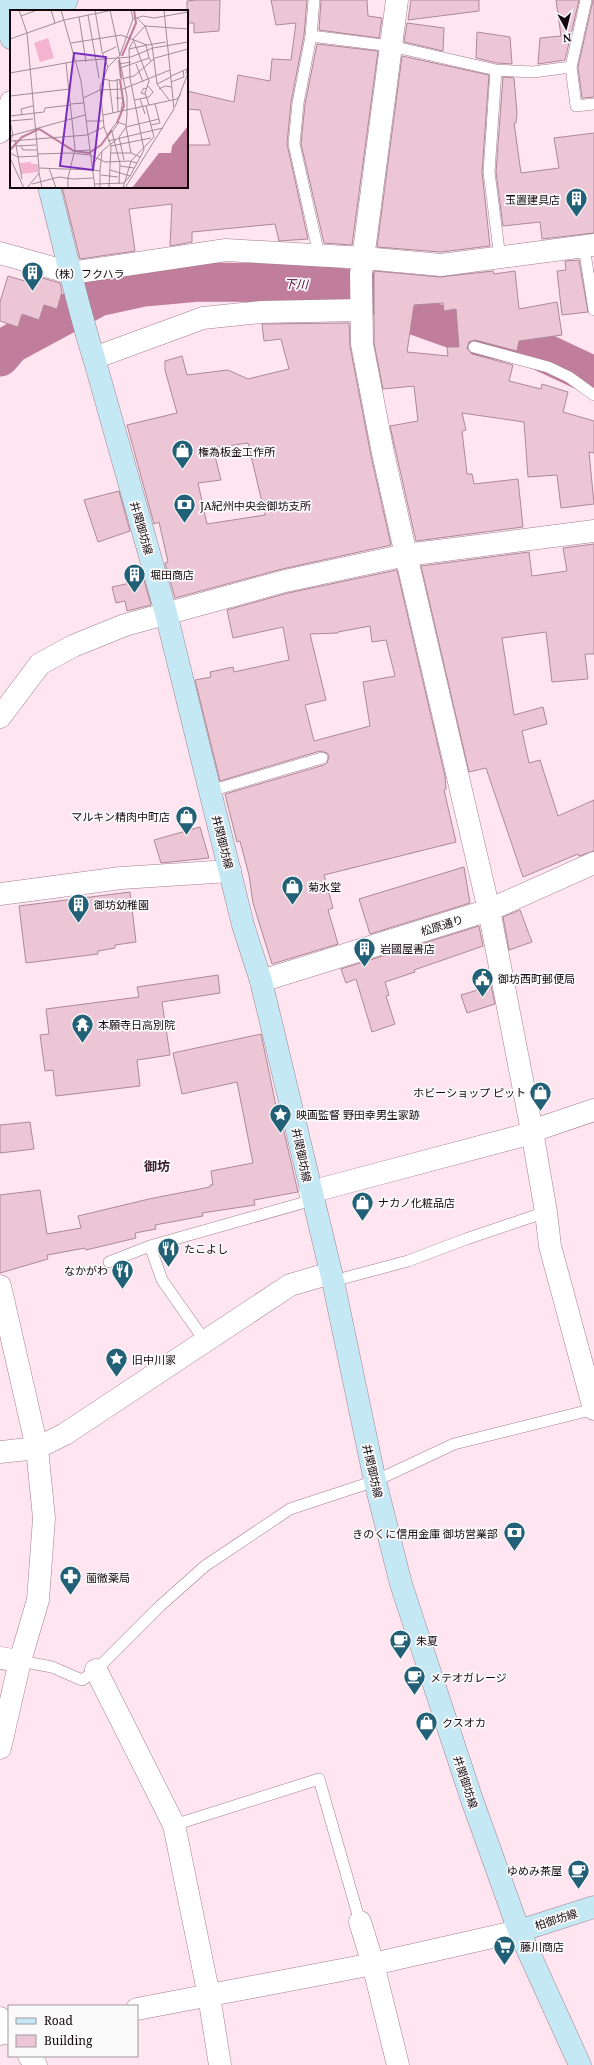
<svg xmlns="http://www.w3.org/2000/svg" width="594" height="2065" font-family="'Noto Serif','Noto Sans JP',serif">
	<rect width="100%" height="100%" fill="#fee5ef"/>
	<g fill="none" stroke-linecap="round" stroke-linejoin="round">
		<path stroke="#c17d9c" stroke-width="39" d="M0,357L11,344L98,297L144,287L199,282L308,283L375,292L402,311L461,332L534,348L594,376"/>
	</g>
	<path fill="#edc6d6" stroke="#ad8998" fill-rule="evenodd" d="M196,0H220L219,31L194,33V23H187V1Z
		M271,0H307L304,35L291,102L287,144L308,239L279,241L275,224L192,232V242L170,246L172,204L129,209L135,251L80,259L62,187H187V145H210L200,110L187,109V91L234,102L238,75L270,81L272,59L291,60L296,23L276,25Z
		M321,0H367L368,16L382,18L379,38L319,30Z
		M411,0H479V11L408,20Z
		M556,0H579L565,60L538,64L540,38L561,36Z
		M593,0H594V97L582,98L578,67Z
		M407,23L444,28L443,51L404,42Z
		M477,32L510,37L512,64L497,63L476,58Z
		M317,44L378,51L352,245L324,243L301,144L305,104Z
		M402,56L489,75L482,172L490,246L441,252L377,247Z
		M503,77L514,78L517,113L516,123H514L521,173L559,168L554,138L594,133V233L542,239L540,222L503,226L496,172Z
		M579,260L588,312L562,315L557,271L566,270L565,261Z
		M374,271L440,277L493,271L494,274L515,271L519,309L557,302L562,335L519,341L517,351L475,340L469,342L467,348L472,354L513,365L509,381L541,389L542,384L568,392L563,412L594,421V453L589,452L594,504L561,508L557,475L528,477L524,422L462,413L466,430L462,431L467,474H472L474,484L518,479L523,527L416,541L390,426L418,421L414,386L383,389L374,343ZM443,303L444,311L456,309L459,347H447L448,356L407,352L414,305Z
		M28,274L60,283L62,292L57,309L44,305L39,320L22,314L18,327L0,321V302L8,276L25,281Z
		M349,323L350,346L371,456L391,545L282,569L175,598L165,563L168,562L159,522L154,524L127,425L177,413L165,370V361L182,356L187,375L228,370L248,379L289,369L281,339L264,341L262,324ZM248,443L265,515L207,524L198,483L221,480L213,448Z
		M119,491L130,531L98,542L84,500Z
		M594,544V654H585L588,679L552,682L546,632L502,638L514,715L543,707L547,724L522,731L529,763L540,760L558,816L594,800V851L579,856L578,854L523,877L486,768L469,772L421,566L529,552L532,576L567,571L563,548Z
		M397,570L445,776L446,789L444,790L456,842L324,875L333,908L328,910L338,944L272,964L253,903L249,875L240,841L237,842L225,794L324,765L327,763L329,756L327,753L320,751L220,781L195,680L211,677L210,672L233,667L234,672L289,660L283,627L233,638L227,610L288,593ZM370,626L372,642L386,640L395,676L363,682L370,726L314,741L305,705L326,700L310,634L338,633V632Z
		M144,580L151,605L127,611L125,601L116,603L112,587Z
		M200,827L209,858L161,863L154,840Z
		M464,867L470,903L370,934L359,899Z
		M130,892L136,942L115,945V948L98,951V954L26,963L19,906Z
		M520,910L532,942L509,950L503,917Z
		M479,926L483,946L414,970L415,972L385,982L389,995L386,996L395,1024L372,1032L356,979L346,983L341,969Z
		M218,975L220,993L162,1002L170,1055L137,1060L140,1086L56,1096L53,1070L45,1071L40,1035L49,1034L46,1009L139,997L137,987Z
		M491,986L495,1004L467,1013L461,995Z
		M261,1034L276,1106H278L298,1192L254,1200L255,1205L202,1213L203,1216L155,1225L156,1229L135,1233L136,1238L86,1250L85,1248L47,1255L48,1259L0,1273V1195L40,1190L47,1234L81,1228L78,1216L149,1199L210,1187V1185H213L211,1171L253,1163L237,1082L182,1094L173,1053Z
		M30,1122L34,1149L0,1153V1125Z"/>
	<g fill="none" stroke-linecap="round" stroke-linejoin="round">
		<defs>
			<path id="service" d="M314,0L311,36L298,103L294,144L319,255
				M311,36L391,46L496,70L533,72L571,67L576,106L594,104
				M571,67L586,0
				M496,70L489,172L500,258
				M584,247L594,310
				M474,347L548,367L569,377L594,395
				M210,791L322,758
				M150,1246L162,1280L205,1341
				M109,1262L150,1246L313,1200
				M333,1281L408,1261L466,1239L546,1212
				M20,1661L52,1667L82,1680L96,1670L160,1606L205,1566L290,1509L375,1481L454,1444L594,1409
				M174,1825L319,1779L360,1922"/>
			<path id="minor" d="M397,0L361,274L362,344L383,453L406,555L489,910L532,1131L546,1212L550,1246L594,1409
				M0,132L11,102
				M0,253L71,273L226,250L364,258L441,265L594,245
				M94,358L203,318L261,312L360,310
				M0,717L40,664L73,646L125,625L285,581L406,555L594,531
				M0,894L121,878L230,871
				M261,981L489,910L594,863
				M532,1131L594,1110
				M310,1192L532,1133
				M0,1286L37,1448L44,1518L38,1600L20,1661L0,1748
				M0,1452L37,1448L65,1434L290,1285L331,1273
				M0,1658L20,1661
				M96,1670L174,1825L209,1996L220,2065
				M360,1922L373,1964L398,2065
				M0,2018L9,2034
				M29,2056L36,2065"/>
			<path id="tertiary" d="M137,2009L373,1964L519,1931
				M0,2034L9,2032"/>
			<path id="secondary" d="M3,0L11,38
				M4,5L67,0
				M49,187C64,244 76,302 94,358L166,613L243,925L261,981L333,1281L375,1481L401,1584L471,1797L519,1931L580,2065
				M519,1931L594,1907"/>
		</defs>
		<use href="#service" stroke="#a37f8e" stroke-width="12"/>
		<use href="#minor" stroke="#a37f8e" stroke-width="23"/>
		<use href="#tertiary" stroke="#a37f8e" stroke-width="23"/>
		<use href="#secondary" stroke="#a37f8e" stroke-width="23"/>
		<use href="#service" stroke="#fff" stroke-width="11"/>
		<use href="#minor" stroke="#fff" stroke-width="22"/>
		<use href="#tertiary" stroke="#fff" stroke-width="22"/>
		<use href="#secondary" stroke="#c5e8f5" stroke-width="22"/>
	</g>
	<defs>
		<symbol id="building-pin" viewBox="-11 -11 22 30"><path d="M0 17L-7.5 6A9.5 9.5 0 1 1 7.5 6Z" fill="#216076" stroke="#fafafa"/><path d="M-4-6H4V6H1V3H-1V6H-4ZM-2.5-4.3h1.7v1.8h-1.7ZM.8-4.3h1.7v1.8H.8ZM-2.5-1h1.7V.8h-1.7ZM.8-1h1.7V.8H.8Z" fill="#fff"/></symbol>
		<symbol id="shop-pin" viewBox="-11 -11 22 30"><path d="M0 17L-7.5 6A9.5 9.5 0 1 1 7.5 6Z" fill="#216076" stroke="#fafafa"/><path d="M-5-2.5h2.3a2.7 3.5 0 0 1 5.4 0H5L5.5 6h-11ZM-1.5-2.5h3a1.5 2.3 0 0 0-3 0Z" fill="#fff"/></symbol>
		<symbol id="bank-pin" viewBox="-11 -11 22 30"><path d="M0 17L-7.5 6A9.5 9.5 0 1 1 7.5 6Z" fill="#216076" stroke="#fafafa"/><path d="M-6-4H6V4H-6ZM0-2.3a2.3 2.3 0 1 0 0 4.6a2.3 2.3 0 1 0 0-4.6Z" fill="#fff"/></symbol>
		<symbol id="civic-pin" viewBox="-11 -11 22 30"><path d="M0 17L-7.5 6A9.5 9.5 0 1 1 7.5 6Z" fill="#216076" stroke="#fafafa"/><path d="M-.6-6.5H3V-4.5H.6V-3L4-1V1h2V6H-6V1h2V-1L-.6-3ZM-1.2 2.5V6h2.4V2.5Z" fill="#fff"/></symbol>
		<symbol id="temple-pin" viewBox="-11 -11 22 30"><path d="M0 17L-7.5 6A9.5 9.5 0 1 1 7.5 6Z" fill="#216076" stroke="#fafafa"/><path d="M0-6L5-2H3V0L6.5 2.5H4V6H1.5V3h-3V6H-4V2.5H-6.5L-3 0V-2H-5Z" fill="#fff"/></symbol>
		<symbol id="sight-pin" viewBox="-11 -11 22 30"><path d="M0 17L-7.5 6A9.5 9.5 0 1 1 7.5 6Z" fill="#216076" stroke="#fafafa"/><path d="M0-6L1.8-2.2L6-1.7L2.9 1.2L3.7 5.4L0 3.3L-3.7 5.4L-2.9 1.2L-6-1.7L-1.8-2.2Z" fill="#fff"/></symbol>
		<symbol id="restaurant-pin" viewBox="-11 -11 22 30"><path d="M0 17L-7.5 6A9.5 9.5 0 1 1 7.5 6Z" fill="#216076" stroke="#fafafa"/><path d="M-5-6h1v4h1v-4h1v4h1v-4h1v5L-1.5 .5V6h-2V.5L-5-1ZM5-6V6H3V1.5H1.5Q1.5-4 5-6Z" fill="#fff"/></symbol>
		<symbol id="pharmacy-pin" viewBox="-11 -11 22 30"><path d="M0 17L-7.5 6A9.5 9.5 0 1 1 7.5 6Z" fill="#216076" stroke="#fafafa"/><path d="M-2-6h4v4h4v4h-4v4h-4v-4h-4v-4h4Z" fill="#fff"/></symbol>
		<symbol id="cafe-pin" viewBox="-11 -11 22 30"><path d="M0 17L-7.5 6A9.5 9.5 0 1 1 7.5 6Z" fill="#216076" stroke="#fafafa"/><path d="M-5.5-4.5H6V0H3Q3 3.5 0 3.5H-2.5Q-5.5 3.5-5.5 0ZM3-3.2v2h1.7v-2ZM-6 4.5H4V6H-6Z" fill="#fff"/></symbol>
		<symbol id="supermarket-pin" viewBox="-11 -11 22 30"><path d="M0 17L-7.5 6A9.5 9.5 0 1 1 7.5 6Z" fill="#216076" stroke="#fafafa"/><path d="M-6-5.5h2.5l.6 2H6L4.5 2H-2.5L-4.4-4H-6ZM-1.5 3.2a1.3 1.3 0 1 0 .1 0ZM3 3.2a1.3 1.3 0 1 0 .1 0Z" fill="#fff"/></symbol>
	</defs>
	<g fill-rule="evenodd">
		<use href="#building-pin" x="564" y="186" width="25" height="34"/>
		<use href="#building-pin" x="20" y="260" width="25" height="34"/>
		<use href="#shop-pin" x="170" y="438" width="25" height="34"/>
		<use href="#bank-pin" x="172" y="492" width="25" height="34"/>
		<use href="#building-pin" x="122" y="562" width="25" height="34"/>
		<use href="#shop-pin" x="174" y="804" width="25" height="34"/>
		<use href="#shop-pin" x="280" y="874" width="25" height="34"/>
		<use href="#building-pin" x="66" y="892" width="25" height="34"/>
		<use href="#building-pin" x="352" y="936" width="25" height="34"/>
		<use href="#civic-pin" x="470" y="966" width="25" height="34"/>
		<use href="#temple-pin" x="70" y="1012" width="25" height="34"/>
		<use href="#shop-pin" x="528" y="1080" width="25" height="34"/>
		<use href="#sight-pin" x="268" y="1102" width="25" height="34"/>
		<use href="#shop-pin" x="350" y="1190" width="25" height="34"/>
		<use href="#restaurant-pin" x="156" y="1236" width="25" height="34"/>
		<use href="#restaurant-pin" x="110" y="1258" width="25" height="34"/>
		<use href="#sight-pin" x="104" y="1346" width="25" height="34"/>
		<use href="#bank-pin" x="502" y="1520" width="25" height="34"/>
		<use href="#pharmacy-pin" x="58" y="1564" width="25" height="34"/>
		<use href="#cafe-pin" x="388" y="1628" width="25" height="34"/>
		<use href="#cafe-pin" x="402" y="1664" width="25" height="34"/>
		<use href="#shop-pin" x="414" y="1710" width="25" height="34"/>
		<use href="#cafe-pin" x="566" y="1858" width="25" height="34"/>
		<use href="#supermarket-pin" x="492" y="1934" width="25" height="34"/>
	</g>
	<g text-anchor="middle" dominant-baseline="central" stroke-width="3.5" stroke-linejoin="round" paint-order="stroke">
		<g font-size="11" fill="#14080e" stroke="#fafafa" text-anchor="start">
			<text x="560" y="199" text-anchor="end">玉置建具店</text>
			<text x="48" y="273">（株）フクハラ</text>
			<text x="198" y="451">権為板金工作所</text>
			<text x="200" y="505">JA紀州中央会御坊支所</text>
			<text x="150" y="574">堀田商店</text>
			<text x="170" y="816" text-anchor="end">マルキン精肉中町店</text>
			<text x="308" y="886">菊水堂</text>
			<text x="94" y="904">御坊幼稚園</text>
			<text x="380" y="948">岩國屋書店</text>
			<text x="498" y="978">御坊西町郵便局</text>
			<text x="98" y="1024">本願寺日高別院</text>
			<text x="526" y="1092" text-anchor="end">ホビーショップ ピット</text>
			<text x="296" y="1114">映画監督 野田幸男生家跡</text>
			<text x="378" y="1202">ナカノ化粧品店</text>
			<text x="184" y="1248">たこよし</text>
			<text x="108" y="1270" text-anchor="end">なかがわ</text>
			<text x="132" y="1359">旧中川家</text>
			<text x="498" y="1533" text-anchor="end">きのくに信用金庫 御坊営業部</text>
			<text x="86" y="1577">薗徹薬局</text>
			<text x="416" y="1640">朱夏</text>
			<text x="430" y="1677">メテオガレージ</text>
			<text x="442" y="1722">クスオカ</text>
			<text x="562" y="1870" text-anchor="end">ゆめみ茶屋</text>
			<text x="520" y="1946">藤川商店</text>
		</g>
		<g font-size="11" fill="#14080e" stroke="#fafafa">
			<text transform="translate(142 528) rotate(74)">井関御坊線</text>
			<text transform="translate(223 842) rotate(76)">井関御坊線</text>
			<text transform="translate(442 925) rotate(-17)">松原通り</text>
			<text transform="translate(302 1155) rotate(78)">井関御坊線</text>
			<text transform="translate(373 1471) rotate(77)">井関御坊線</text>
			<text transform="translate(466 1782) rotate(72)">井関御坊線</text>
			<text transform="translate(556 1919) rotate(-18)">柏御坊線</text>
		</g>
		<g font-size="12" font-style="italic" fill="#5a0638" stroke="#fafafa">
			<text transform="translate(296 284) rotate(2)">下川</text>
		</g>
		<g font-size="13" font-weight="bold" fill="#3f2230" stroke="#fafafa">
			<text x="157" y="1166">御坊</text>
		</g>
	</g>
	<g transform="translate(10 10)">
		<rect width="178" height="178" fill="#fee5ef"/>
		<path d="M38,28L44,48L30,52L24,33ZM21,152V154H28V162L11,164L10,153Z" fill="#f4b4d0"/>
		<path d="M178,116V178H122L149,143H161L162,136Z" fill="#c17d9c"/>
		<path fill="none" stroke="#c17d9c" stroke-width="2" d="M112,46L126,13L124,0M109,50L111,68M107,113L114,96L110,70M0,140L12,127L29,119L64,141L79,143L91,135L102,120"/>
		<path fill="none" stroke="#a08d95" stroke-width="1" d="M9,0L17,23L29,158M41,0L45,13M51,0L71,71L85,178M85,0L92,42L98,57M100,0L110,46M78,5L89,68M11,6L27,0M69,7L76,52M127,8L135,16L142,35L147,74L161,67M123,9L133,6L144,8L178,2M135,16L123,29L139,71L135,83L139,95M135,16L178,19M0,29L54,10L103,0M61,33L111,25L137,35L156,32M136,35L139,48M119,39L137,35M93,43L106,37M109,47L117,87V104L116,117L109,127M67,51L121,47L143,38L178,32M56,53L65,139L58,168V178M109,54L121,52M126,54L133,72M110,58L139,48L141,51M0,63L67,51M161,66L177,59L176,64M93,69L103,71L124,66L145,48L178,39M107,69L108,102M99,71L103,103M161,72L174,67L173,60M147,74L159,90M149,79L155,76L162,77M135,84L131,83L134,78L136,79M0,86L60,79M73,88L90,80L113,79L160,60M106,88H113L111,101M130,89L135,104M124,90L139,87L143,82L138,76M61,94L74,93M165,97L178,63M12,105L11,99L23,96M93,105L167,89L171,84M0,106L34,102L35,98L61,95M0,111L23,109M76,111H94M109,112L102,122L110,154L109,174M141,115L150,113L145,94M97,125L107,112L116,115M0,126L75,105M109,127L114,150M5,130L12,169M0,131L3,125L0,111M1,131L77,125L94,117M98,131L153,118M6,136L26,135M11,136L13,140H27M101,136L141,128M65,141L80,140M0,143L8,147L28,146M100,143H121L130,147M121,143L116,117L149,109M28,144L60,143L80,145L95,152L119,151L127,153M0,148L14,178M82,156L91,142M110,156L124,158M39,158L46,178M83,160L90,161V178M100,160L120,166L134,140L120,68L119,39L123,31M90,161L92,141L106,130M29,163L32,178M91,165L108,167M22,174L49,167L63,169L83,168M85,174L114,173L120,166M17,178L29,163V158L82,160M99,178L101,136L94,117L90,77L98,57L110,45L123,9L121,0M113,178L121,151L144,127L136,96M115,178L164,99L154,0"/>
		<path fill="#7b2cbf" fill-opacity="0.15" stroke="#7b2cbf" stroke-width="2" d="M64,43L96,47L83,160L50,156Z"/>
		<rect width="178" height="178" fill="none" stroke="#14080e" stroke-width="2"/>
	</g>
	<rect x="8" y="2005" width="130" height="52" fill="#fafafa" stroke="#9e999c"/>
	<rect x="16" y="2018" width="20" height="6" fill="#c5e8f5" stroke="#9e999c"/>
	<text x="44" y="2025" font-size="12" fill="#14080e">Road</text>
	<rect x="16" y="2035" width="20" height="12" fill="#edc6d6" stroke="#9e999c"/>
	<text x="44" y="2045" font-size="12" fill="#14080e">Building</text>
	<g transform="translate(566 28) rotate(173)" stroke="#fafafa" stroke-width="3" paint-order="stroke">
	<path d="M0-3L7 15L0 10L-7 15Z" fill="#14080e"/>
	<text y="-6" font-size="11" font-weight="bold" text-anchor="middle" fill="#14080e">N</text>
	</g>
</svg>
